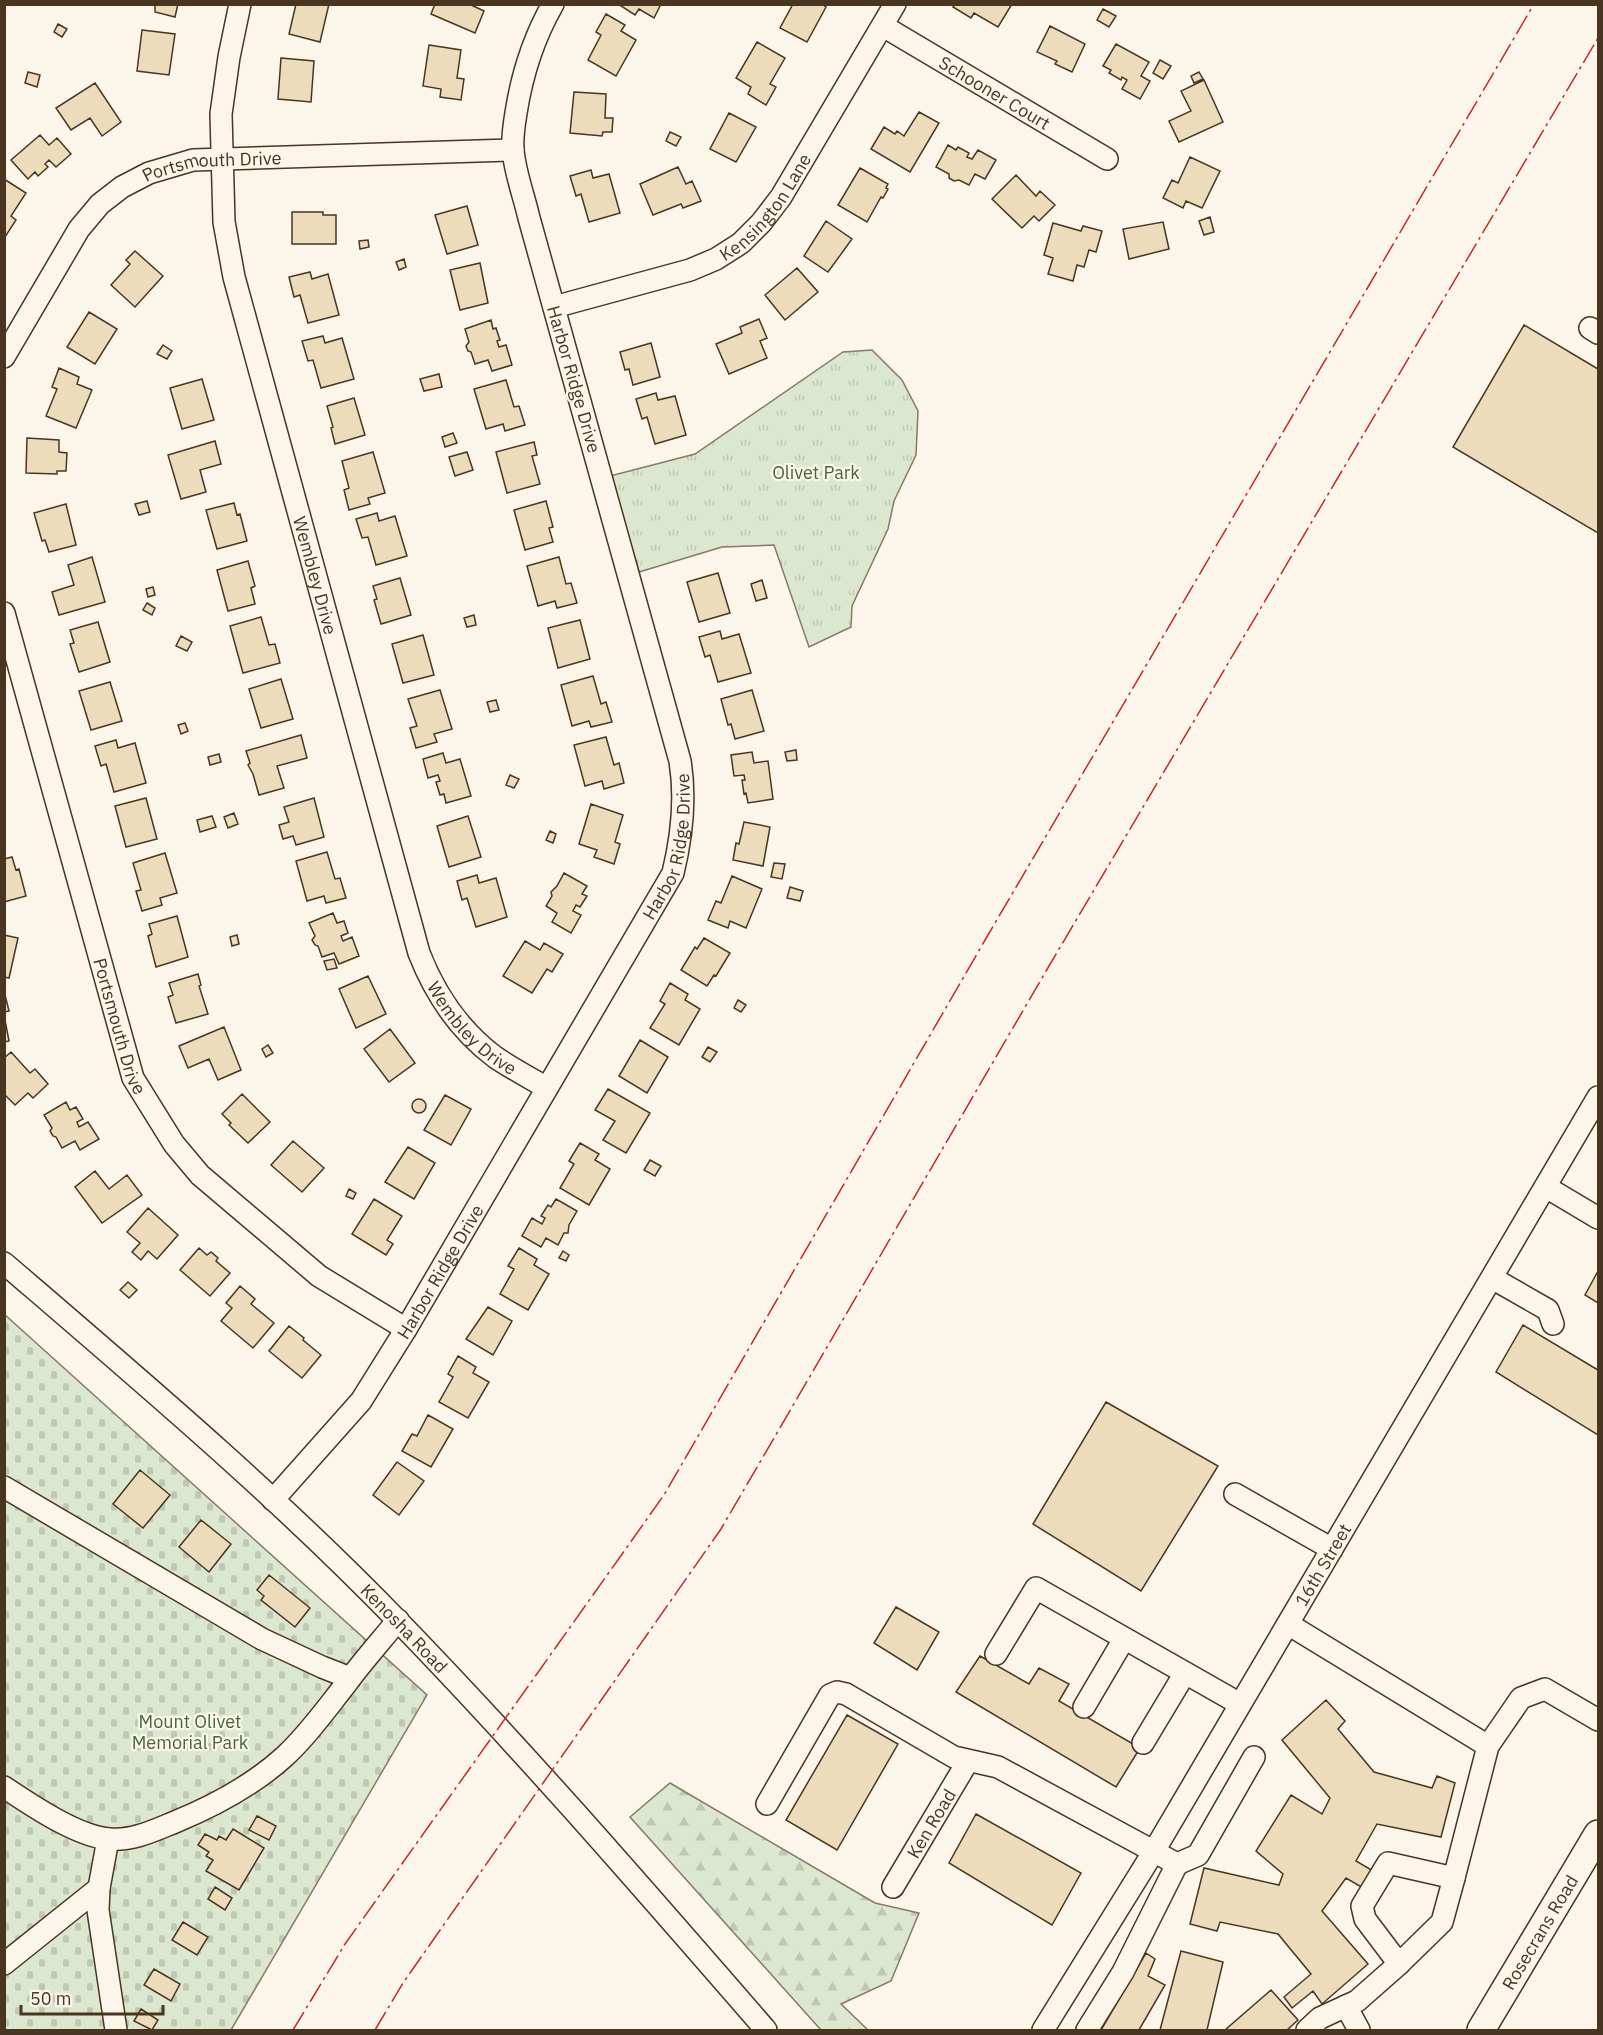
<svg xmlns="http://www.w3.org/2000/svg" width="1603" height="2035" font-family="'IBM Plex Sans',sans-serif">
	<defs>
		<pattern id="forest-firs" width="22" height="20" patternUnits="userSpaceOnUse" patternTransform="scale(1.5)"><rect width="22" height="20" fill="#dce7d0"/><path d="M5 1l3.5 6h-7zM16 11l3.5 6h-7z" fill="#bec7b2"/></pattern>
		<pattern id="cemetery-stones" width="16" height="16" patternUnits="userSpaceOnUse" patternTransform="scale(1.5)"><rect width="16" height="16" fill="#dce7d0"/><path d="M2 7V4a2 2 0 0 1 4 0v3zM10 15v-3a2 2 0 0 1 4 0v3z" fill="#bec7b2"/></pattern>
		<pattern id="park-tufts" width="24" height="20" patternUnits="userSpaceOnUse" patternTransform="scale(1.5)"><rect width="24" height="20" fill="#dce7d0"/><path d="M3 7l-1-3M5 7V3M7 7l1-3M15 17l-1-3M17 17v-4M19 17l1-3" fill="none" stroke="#bec7b2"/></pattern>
	</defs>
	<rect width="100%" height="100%" fill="#fbf6e9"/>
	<path fill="url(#forest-firs)" stroke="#887966" stroke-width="1.5" d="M670,1783L875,1903L919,1913L891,1981L841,2004L868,2030H821L630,1817Z"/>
	<path fill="url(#cemetery-stones)" stroke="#887966" stroke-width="1.5" d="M4,1314L427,1695L231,2030H5Z"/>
	<path fill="url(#park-tufts)" stroke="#887966" stroke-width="1.5" d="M872,350L902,380L918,411L916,455L894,501L888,529L852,606L851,627L809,647L774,545L722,547L639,572L610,476L695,454L843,352Z"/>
	<path fill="#ecdcbc" stroke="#4a3520" stroke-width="1.5" d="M155,4H178L175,17L155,12Z
		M296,4H329L320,42L289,34Z
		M435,4H469L484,11L475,33L431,14Z
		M618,4H661L654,18L639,9L635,15Z
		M793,4H822L826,7L807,42L780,28Z
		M955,4H1012L998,27L974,13L971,18L953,7Z
		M1103,9L1116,16L1109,27L1097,20Z
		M606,14L625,25L621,31L636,40L616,76L588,60L601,35L596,32Z
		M58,24L67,29L62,37L54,32Z
		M1050,26L1085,44L1072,72L1055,64L1057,61L1037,52Z
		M142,30L175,34L169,75L137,71Z
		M757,42L785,58L770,84L776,87L766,105L748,94L751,87L736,78Z
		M1116,44L1149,62L1141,76L1150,81L1140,99L1122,89L1127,80L1122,77L1121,80L1109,73L1111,70L1103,66Z
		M429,45L461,50L457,78L464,79L461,100L440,97L441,89L423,86Z
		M281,58L314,61L311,102L278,99Z
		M1160,60L1171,66L1163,79L1153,73Z
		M28,72L40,75L37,87L25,83Z
		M1199,72L1203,79L1194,83L1191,76Z
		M1204,80L1223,122L1179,142L1169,121L1191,111L1181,91Z
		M95,83L121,122L102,136L90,118L71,130L56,108Z
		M574,92L606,94L605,118H613L612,132H603L602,136L570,133Z
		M919,112L939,123L910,172L871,149L884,127L895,134L897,131L904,136Z
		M729,113L756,127L736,162L710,149Z
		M670,132L681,137L676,146L666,141Z
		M40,135L49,145L57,138L71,154L56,167L49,160L45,164L48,167L38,176L35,172L28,179L11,160Z
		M948,145L956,150L958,147L969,153L967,157L972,159L978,150L996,160L985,179L975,174L969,185L959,180L954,181L949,178V174L936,167Z
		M1190,157L1220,171L1202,208L1186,201L1183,208L1163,198L1172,180L1178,183Z
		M678,167L686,184L692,181L701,201L683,208L681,204L653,215L640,184Z
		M860,168L888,184L886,188L888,189L883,198L881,197L867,222L838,205Z
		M591,170L593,178L609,174L620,213L589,222L581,194L576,196L570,176Z
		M1016,175L1036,196L1040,191L1055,205L1039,221L1034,216L1022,228L992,199Z
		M4,179L26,193L11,216L16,220L5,237Z
		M467,206L478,245L447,254L435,215Z
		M292,212H323V215H336V244H292Z
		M1210,217L1214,232L1204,235L1199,221Z
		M826,221L852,239L828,272L804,256Z
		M1163,222L1169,249L1129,259L1123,229Z
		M1053,223L1081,231L1083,226L1102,231L1096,252L1089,250L1084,267L1077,265L1073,281L1048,274L1053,258L1044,255Z
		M368,240L369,247L360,249L359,241Z
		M135,251L163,276L135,307L111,285L130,264L126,260Z
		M404,259L406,267L399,270L396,262Z
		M480,263L488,303L460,310L450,270Z
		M797,268L818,292L785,320L765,295Z
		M310,272L312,279L328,274L339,315L308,323L300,295L294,297L289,277Z
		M89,312L117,329L95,364L67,347Z
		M759,319L767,338L760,341L767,358L729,374L716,344L742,333L740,327Z
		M491,320L493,329L496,328L500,340L497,341L499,347L506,345L512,365L492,371L488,360L475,364L471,352L468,351L466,346L469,342L465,329Z
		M1524,325L1598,369V533L1453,447Z
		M323,336L325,343L342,338L354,379L321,388L313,360L308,361L302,341Z
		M651,343L660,377L633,385L629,369L625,370L620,352Z
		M163,345L172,351L167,359L157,354Z
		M59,368L79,377L77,384L92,390L76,428L46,416L57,389L52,387Z
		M439,374L442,387L424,391L420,379Z
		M202,379L214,420L182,429L170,388Z
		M506,380L514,407L519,406L525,425L505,431L503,424L486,429L474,389Z
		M656,393L658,400L675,396L686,435L655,444L647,417L642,419L636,399Z
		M354,398L365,435L335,444L331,428L333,427L327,406Z
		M453,433L457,443L445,447L442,437Z
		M27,438L59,440V452L67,453L66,471H57V474L26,473Z
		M215,441L221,464L200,470L206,492L181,499L168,455Z
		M534,442L537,455L532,456L540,484L507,493L496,452Z
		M373,452L385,493L368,498L370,504L349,510L344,490L349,488L342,461Z
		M467,452L473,470L455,476L449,457Z
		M147,501L150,512L139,515L135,504Z
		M546,501L553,527L549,528L553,542L525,550L514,510Z
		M234,503L237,515L240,514L247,541L217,549L206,510Z
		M66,504L76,545L49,552L45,540L42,541L34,513Z
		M377,513L379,521L395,516L407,556L376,565L368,537L362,538L356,519Z
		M92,557L105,602L59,615L52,592L74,585L68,565Z
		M559,557L566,584L571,583L577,603L557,608L555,601L538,606L527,566Z
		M248,561L255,586L251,588L255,604L228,611L217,570Z
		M718,573L730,613L699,622L687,582Z
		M400,578L411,615L381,624L374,600L377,599L373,586Z
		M762,580L767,598L756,601L751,584Z
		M153,587L155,595L148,597L146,589Z
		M147,603L155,608L152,615L143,610Z
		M474,615L476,625L467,627L464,618Z
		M261,617L269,645L275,644L280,663L243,673L230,626Z
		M580,620L590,659L558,668L548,628Z
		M98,622L110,662L79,672L70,644L74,643L70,630Z
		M720,631L722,639L739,634L751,673L718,682L710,655L705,657L699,637Z
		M423,635L434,675L403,683L392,644Z
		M181,636L192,642L187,651L176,646Z
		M593,676L601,704L606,702L612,722L591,727L589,721L572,726L561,685Z
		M281,679L293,719L261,728L249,689Z
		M110,682L122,721L91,730L79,691Z
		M440,690L452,729L434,734L437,742L416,748L410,728L417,726L408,699Z
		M752,690L764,731L735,739L731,724L728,725L721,699Z
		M496,700L499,710L490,712L487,702Z
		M185,723L188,731L181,734L178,725Z
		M301,735L307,758L277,766L284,788L259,795L253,774L248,765L250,763L246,751Z
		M606,737L614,765L619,763L624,783L604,789L602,781L585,786L574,745Z
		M116,740L118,748L135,743L146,783L114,792L106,764L101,766L95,746Z
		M796,750L797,760L787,761L785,752Z
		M752,752L754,763L768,761L773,799L748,803L746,793L744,794L742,780H745L744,775L734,776L731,755Z
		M443,753L446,763L460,759L471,796L446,803L444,794L440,795L436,782L440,781L438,775L428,778L423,759Z
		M219,754L221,762L210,765L208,757Z
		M510,775L519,779L514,788L506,785Z
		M146,798L157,839L126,847L115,806Z
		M314,798L324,837L296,845L293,836L283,839L279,825L289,822L284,807Z
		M591,804L623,815L615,842L620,844L614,864L594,857L597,850L579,844Z
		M234,813L238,824L228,828L224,817Z
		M212,816L216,827L200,832L197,820Z
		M468,816L481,857L449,867L437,826Z
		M744,822L770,827L763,866L733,860L736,843L739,844Z
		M550,831L556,834L553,843L546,840Z
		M327,852L335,879L340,878L346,898L326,903L324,896L307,901L296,861Z
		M165,853L177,893L160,898L162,905L142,911L136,891L141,890L133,863Z
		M12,857L16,870L19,869L26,896L4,902V859Z
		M774,863L785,864L782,879L771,877Z
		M564,873L587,886L582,894L587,896L580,907L576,905L573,911L581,915L571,933L552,922L557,913L546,906L552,896L551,892L557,886Z
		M477,875L479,883L496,878L507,917L476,927L467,898L462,900L457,881Z
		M732,876L762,889L746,928L730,921L728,928L708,920L716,901L721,903Z
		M790,887L803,891L800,901L787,898Z
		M333,913L337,923L344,921L348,933L341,936L343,941L352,937L359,956L339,964L334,953L322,957L318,946L315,945L312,940L315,936L309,923Z
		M177,916L188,957L156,967L148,936L152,934L149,924Z
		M4,935L18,938L9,978L4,977Z
		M237,935L239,944L232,946L230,937Z
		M704,938L730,953L716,976L714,975L707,986L681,970L695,947L697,949Z
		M525,941L540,950L544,943L563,954L552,972L547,969L532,993L503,976Z
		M334,959L337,968L327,970L324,961Z
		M198,974L201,985L199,986L208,1014L176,1023L168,997L173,995L169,983Z
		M368,976L386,1014L356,1028L339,989Z
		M670,983L688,994L685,1000L700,1009L679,1045L650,1028L665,1004L660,1001Z
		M4,991L9,1011L4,1012Z
		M738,1000L746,1005L741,1012L734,1008Z
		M4,1015L9,1041L4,1042Z
		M224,1027L241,1070L218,1080L209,1059L188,1068L179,1046Z
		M390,1029L415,1063L389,1082L364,1049Z
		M640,1040L668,1057L647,1093L619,1076Z
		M268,1045L273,1053L266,1057L262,1049Z
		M708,1047L717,1052L710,1062L702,1057Z
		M11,1052L30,1073L35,1069L48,1084L33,1098L28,1093L15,1105L4,1094V1058Z
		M608,1089L650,1113L626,1153L603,1140L615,1121L595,1110Z
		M242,1094L270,1122L248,1143L229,1125L231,1123L222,1114Z
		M445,1095L471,1109L451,1145L424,1130Z
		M412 1106a7 7 0 1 1 14 0a7 7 0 1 1-14 0Z
		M66,1102L70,1110L76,1107L83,1119L77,1122L79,1127L88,1122L99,1139L80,1150L75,1141L62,1148L56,1137L53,1136L50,1131L52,1128L44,1115Z
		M293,1141L324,1168L302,1192L271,1165Z
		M580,1143L599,1154L595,1160L610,1169L589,1205L560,1188L574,1164L569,1161Z
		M408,1147L435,1163L414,1199L385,1182Z
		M650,1160L661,1166L655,1176L644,1170Z
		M95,1171L109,1189L127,1175L142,1195L102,1223L75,1187Z
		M349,1189L356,1193L353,1199L346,1196Z
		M374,1199L402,1216L387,1240L393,1244L386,1255L352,1234Z
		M556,1199L577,1211L569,1225L568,1233H564L558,1245L546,1238L541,1247L522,1236L532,1218L542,1224L545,1218L541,1216L548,1205L551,1207Z
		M148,1208L178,1235L157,1259L148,1251L141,1260L132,1252L140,1243L127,1232Z
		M199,1248L207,1255L211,1252L218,1258L216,1261L230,1273L210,1296L180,1270Z
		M519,1248L537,1259L534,1265L549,1274L528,1310L500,1294L514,1269L508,1266Z
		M563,1251L569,1255L566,1261L559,1258Z
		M1598,1271V1303L1585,1295Z
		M128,1282L137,1290L129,1298L120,1290Z
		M240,1286L255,1299L251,1304L274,1323L253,1348L221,1321L232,1308L226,1303Z
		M488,1307L512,1321L493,1355L466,1339Z
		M1523,1325L1598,1370V1435L1496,1372Z
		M289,1326L304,1338L303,1340L321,1355L302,1378L269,1351Z
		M458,1356L476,1367L473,1373L489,1382L468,1418L439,1402L453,1377L448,1374Z
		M1106,1402L1218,1466L1141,1591L1033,1524Z
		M428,1415L453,1429L431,1467L402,1451L412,1434L417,1436Z
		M397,1462L424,1481L399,1515L373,1495Z
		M140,1470L170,1495L143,1528L113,1504Z
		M201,1520L231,1544L209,1572L179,1547Z
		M269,1575L310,1608L295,1627L261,1600L264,1596L257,1590Z
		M896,1607L939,1632L917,1670L874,1643Z
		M980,1656L1029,1684L1039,1668L1069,1684L1059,1701L1140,1748L1116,1787L956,1692Z
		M1326,1700L1345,1721L1338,1729L1374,1772L1432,1788L1437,1776L1455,1783L1441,1837L1377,1824L1356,1861L1380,1875L1370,1892L1346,1878L1322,1911L1368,1964L1322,2004L1313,1991L1292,2008L1284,1997L1311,1974L1278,1934L1220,1922L1217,1931L1190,1924L1204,1868L1279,1885L1283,1874L1256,1851L1291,1795L1322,1814L1330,1798L1282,1740Z
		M847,1715L898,1744L837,1850L786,1820Z
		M976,1814L1081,1873L1052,1925L949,1863Z
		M257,1816L276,1826L269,1840L249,1830Z
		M233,1829L264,1848L239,1890L206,1871L213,1860L206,1856L209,1852L198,1845L205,1834L217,1840L219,1836L226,1840Z
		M215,1887L232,1898L225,1910L208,1899Z
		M183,1922L208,1937L197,1955L172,1940Z
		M1181,1951L1223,1962L1207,2030H1160Z
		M1146,1953L1155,1959L1148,1976L1165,1985L1139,2030H1101Z
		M154,1969L180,1984L171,2001L144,1985Z
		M1271,1990L1298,2020L1287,2030H1225Z
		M141,2009L158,2020L152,2030L134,2021Z"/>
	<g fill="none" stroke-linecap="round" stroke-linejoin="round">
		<defs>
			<g id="minor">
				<path id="s1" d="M240,4L229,57L221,114L224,222L234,277L419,953C435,994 459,1030 495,1057C511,1068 530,1078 547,1088"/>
				<path id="s2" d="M883,26L1107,159"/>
				<path id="s3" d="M554,307L690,270L716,259L741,243L761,223L781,197L895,4"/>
				<path d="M1590,328L1598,333"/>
				<path id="s4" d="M4,357L79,229L100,204L122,187L149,173L193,160L513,150"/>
				<path id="s5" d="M4,613L133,1078L174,1144L200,1175L319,1276L406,1329"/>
				<path d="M1546,1187L1598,1218"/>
				<path id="s6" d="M4,1263C139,1379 275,1494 399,1622C526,1753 646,1892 766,2030"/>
				<path d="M1492,1278L1548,1310L1553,1324"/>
				<path d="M4,1487L262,1639L322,1667L350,1678"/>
				<path d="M1235,1494L1332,1549"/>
				<path id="s7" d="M273,1500L361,1401L406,1329L673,873C682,836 686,798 680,761L529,218C524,196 515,173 513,150C512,138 514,125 516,113C522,74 533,39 553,4"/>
				<path d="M1288,1624L1488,1746"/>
				<path d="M996,1654L1036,1588L1240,1704"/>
				<path d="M1084,1707L1124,1639"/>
				<path d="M1143,1743L1185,1673"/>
				<path d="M4,1787C31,1805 78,1837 110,1839C133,1841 155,1830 175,1822C214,1806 253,1785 284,1757C307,1736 327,1708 346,1684C362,1662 380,1642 398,1620"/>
				<path d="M767,1804L830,1695L837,1692L846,1694L954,1757L998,1767L1177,1864L1198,1855L1254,1757"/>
				<path d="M108,1839L99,1888L98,1910L116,2030"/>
				<path id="s8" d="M893,1887L968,1761"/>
				<path d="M4,1964L99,1888"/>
				<path d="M1399,1964L1442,1922L1454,1878"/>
				<path d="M1346,2006L1359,2030"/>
				<path id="s9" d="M1043,2030L1154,1851L1598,1097"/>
				<path d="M1087,2030L1123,1972L1177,1864"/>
				<path d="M1307,2030L1320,2018L1357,2001L1399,1964L1365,1919L1362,1906L1388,1863L1454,1878L1488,1746L1521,1698L1545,1689L1598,1720"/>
			</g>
			<g id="major">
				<path id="s10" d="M1481,2030L1598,1834"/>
			</g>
		</defs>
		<use href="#minor" stroke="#4a3520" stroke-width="24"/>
		<use href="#major" stroke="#4a3520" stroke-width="30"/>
		<use href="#minor" stroke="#fbf6e9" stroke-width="21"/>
		<use href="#major" stroke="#fbf6e9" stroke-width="27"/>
		<path stroke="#c62828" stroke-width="1.5" stroke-dasharray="21 4.5 3 4.5" stroke-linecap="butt" d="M293,2030L345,1944L664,1495L988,935L1534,4
			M375,2030L403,1983L721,1529L1049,966L1598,38"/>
	</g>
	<g text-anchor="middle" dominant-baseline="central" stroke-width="4.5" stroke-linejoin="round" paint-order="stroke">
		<g font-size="18" fill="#4a3520" stroke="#fbf6e9">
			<text stroke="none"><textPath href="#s2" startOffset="130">Schooner Court</textPath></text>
			<text stroke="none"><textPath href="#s4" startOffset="303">Portsmouth Drive</textPath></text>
			<text stroke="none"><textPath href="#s3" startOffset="242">Kensington Lane</textPath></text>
			<text transform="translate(574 379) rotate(74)">Harbor Ridge Drive</text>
			<text stroke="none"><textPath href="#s1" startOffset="585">Wembley Drive</textPath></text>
			<text stroke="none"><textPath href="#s7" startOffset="770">Harbor Ridge Drive</textPath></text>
			<text stroke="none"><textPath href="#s5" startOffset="429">Portsmouth Drive</textPath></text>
			<text stroke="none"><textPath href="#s1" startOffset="1070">Wembley Drive</textPath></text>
			<text stroke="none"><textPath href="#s7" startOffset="284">Harbor Ridge Drive</textPath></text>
			<text stroke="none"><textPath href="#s9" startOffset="543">16th Street</textPath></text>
			<text stroke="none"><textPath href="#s6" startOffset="542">Kenosha Road</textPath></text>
			<text stroke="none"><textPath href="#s8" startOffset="74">Ken Road</textPath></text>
			<text stroke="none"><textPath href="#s10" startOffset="114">Rosecrans Road</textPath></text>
		</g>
		<g font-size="18" fill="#436837" stroke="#fbf6e9">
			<text x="816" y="472">Olivet Park</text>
			<text x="190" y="1721">Mount Olivet<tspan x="190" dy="21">Memorial Park</tspan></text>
		</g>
	</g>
	<rect width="1603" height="2035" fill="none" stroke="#4a3520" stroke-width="12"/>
	<path d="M21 2005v9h142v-9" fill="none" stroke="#4a3520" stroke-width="3"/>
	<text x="30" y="2005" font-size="18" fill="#4a3520" stroke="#fbf6e9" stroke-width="4.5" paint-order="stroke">50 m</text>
</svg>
